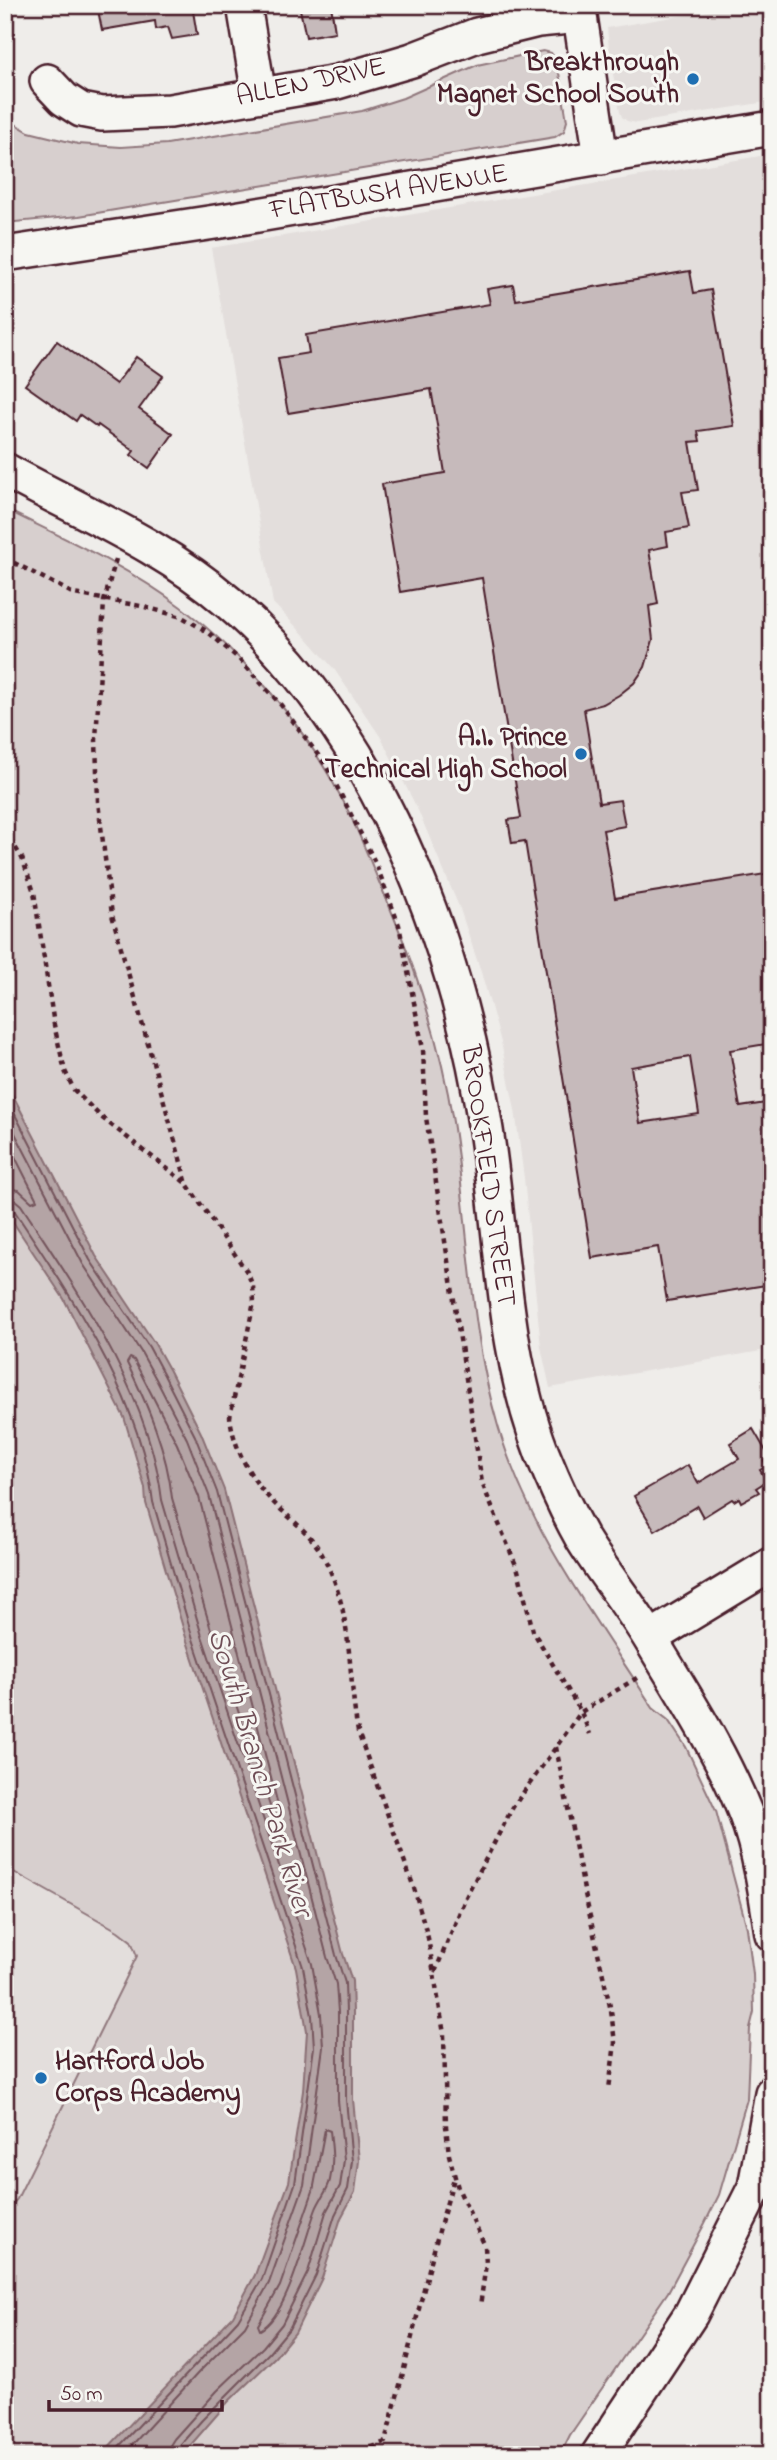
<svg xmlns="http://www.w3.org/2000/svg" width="777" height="2460" font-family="'Indie Flower',sans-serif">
	<rect width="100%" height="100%" fill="#efedea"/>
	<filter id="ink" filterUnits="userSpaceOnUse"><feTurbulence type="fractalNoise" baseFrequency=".0143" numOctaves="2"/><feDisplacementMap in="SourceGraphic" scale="14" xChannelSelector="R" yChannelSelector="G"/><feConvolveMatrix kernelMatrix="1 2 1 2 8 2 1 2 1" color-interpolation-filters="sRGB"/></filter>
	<g filter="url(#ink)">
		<path fill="#e3dedc" d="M744,5H772V101L637,123L627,121L622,117L620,112L610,58L607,28Z
			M772,154V1349L550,1388L541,1347L524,1178L515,1110L501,1042L482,975L460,909L417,808L380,736L334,669L307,638L273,603L211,248Z
			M5,1867L118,1931L131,1941L137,1956L17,2199L5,2214Z"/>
		<path fill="#d7cfce" stroke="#90777c" stroke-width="2" d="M543,51L551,53L557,61L567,121L564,131L555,137L79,216L5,223V118L29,132L78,144L121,147L167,144L362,111L403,98L477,65Z
			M5,509C65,539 127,566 181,607C247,657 302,723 341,797C356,824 367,854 379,882C413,959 440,1039 453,1122C469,1223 469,1328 498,1426C528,1530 596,1619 653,1708L668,1720L686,1747L716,1811L747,1928L753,1974L754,2012L750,2028L747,2099L719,2195L705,2223L668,2292L570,2435L560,2455H5V2214L17,2199L137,1956L131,1941L118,1931L5,1867Z"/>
		<path fill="#b4a4a5" stroke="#8a6f74" stroke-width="2" d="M5,1080L96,1256L155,1344L170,1371L201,1433L224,1490L343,1954L352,1981L353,2012V2099L359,2161L355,2192L341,2218L322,2278L295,2333L275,2357L228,2402L182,2455H101L233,2316L255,2275L289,2182L303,2091L307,2031L296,1968L187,1641L146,1503L145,1488L124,1417L64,1299L5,1210Z"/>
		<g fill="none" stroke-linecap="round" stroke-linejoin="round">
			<path stroke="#74545c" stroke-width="2" d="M5,1095L90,1260L149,1347L164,1375L195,1436L217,1492L336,1955L345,1983L346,2012V2100L352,2161L348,2189L335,2215L316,2275L289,2329L269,2353L202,2420L180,2445L176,2455
				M5,1114L83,1264L141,1352L156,1379L187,1439L209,1495L327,1957L336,1984L338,2012V2100L344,2160L340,2186L326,2212L308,2272L282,2324L263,2347L217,2391L174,2439L169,2447L168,2455
				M5,1137L37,1200L32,1202L19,1190L5,1188
				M5,1198L15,1200L21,1205C78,1292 150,1394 162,1500L202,1636L312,1964L321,2014L323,2047L304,2185L269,2283L245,2326L199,2372L123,2455
				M5,1207L14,1210C71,1297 141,1397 153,1502L193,1639L303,1967L312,2016L314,2047L295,2184L262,2279L238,2320L111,2455
				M130,1358L134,1360L177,1444L199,1497L280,1813L278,1817L273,1815L212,1633L172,1498C167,1450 148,1406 127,1363Z
				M325,2129L330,2131C332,2148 334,2163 330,2180C328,2190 320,2199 316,2209C305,2237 288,2316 260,2330L258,2325L280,2286L313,2191Z"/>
		</g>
		<path fill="#c6babb" stroke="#4a1f2b" stroke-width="2" fill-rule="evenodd" d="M97,5H192L197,35L172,39L168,27L156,29L155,21L102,30Z
			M299,5H331L335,32L306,37Z
			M690,271L694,293L711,290L734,426L698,431L700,441L690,442L698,490L682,492L689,528L666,532L668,546L649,550L658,604L649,606L653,640L645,667L634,683L619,695L603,704L584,709L599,803L620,800L625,826L603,830L615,898L772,873V1043L730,1050L740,1107L772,1102V1284L667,1301L658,1247L592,1258L525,841L512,843L508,820L521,818L482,578L400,592L382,484L445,473L431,389L288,413L278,358L309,353L306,335L490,304L487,289L513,285L516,300ZM690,1057L699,1114L640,1123L631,1067Z
			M57,341L116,384L136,357L163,376L139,409L173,434L149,468L131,455L134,451L98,425L97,427L80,415L76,421L25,385Z
			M753,1429L770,1458L764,1461L767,1466L760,1470L767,1481L756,1488L759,1492L741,1502L739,1498L734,1501L732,1499L703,1517L697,1506L655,1531L634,1496L688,1465L698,1483L739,1459L730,1443Z"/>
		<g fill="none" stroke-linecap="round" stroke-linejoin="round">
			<defs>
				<path id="minor" d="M244,5L259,95
					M580,5V16L601,158
					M47,81L64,99L81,110L102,114L170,111L337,82L412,60L477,35L538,20L580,16
					M5,254L228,220L772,128
					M5,470C81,512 162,545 228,602C377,729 457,942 486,1130C503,1238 502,1350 542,1453C554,1483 567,1512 583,1540C604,1574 630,1605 651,1640C685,1697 722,1753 746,1815C760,1852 766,1894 772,1934
					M650,1638L772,1564
					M598,2455L691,2314L755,2187L772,2093"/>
			</defs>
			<use href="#minor" stroke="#4a1f2b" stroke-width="38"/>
			<path stroke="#4a1f2b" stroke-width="4.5" stroke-dasharray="5 5" stroke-linecap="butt" d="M5,558L74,594L141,606L182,617L208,632L239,659L281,705L327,767L376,864L399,925L423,1049L426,1117L482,1483L518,1570L533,1631L581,1712L590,1734
				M116,559L104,601L96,740L98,802L112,915L187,1184
				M5,831L22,858L34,892L54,1025L65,1071L74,1090L101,1117L187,1184L247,1272L253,1286L254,1302L230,1417C234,1450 252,1482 276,1505C293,1521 312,1535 323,1556C354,1613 347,1672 358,1732L414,1888L428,1938L444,2034L446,2126L449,2155L458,2188L485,2246L486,2264L480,2306
				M556,1747L583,1885L611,2011L615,2043L609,2089
				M435,1972L466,1897L513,1807L581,1712L640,1676
				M353,2455L385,2442C409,2354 428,2265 454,2178"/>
			<use href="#minor" stroke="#f6f6f2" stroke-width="33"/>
		</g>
	</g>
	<g fill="#1f6fb2" stroke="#f6f6f2" stroke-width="2.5">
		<circle cx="693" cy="79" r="7"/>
		<circle cx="581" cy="754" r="7"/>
		<circle cx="41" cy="2078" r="7"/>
	</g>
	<g text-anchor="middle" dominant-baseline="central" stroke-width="6" stroke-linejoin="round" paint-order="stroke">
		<g font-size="28" font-weight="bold" fill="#4a1f2b" stroke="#f6f6f2" text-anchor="end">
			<text x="679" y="63">Breakthrough<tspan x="679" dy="32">Magnet School South</tspan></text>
			<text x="567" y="738">A.I. Prince<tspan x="567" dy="32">Technical High School</tspan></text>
			<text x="55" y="2062" text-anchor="start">Hartford Job<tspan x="55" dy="32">Corps Academy</tspan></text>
		</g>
		<g font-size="28" fill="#4a1f2b" stroke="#f6f6f2">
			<text transform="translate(311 83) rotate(-12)">ALLEN DRIVE</text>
			<text transform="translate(389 193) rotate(-9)">FLATBUSH AVENUE</text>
			<text transform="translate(487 1176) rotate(82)">BROOKFIELD STREET</text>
		</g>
		<g font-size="30" font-style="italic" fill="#6f4e56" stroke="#f6f6f2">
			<text transform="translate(259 1773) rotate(73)">South Branch Park River</text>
		</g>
	</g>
	<rect width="777" height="2460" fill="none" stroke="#f6f6f2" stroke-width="28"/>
	<rect x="14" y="14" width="749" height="2432" fill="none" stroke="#4a1f2b" stroke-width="2.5" filter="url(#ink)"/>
	<path d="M49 2400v10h173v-10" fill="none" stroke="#4a1f2b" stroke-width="3.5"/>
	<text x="60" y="2400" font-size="21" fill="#4a1f2b" stroke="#f6f6f2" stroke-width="5" paint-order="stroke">50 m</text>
</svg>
